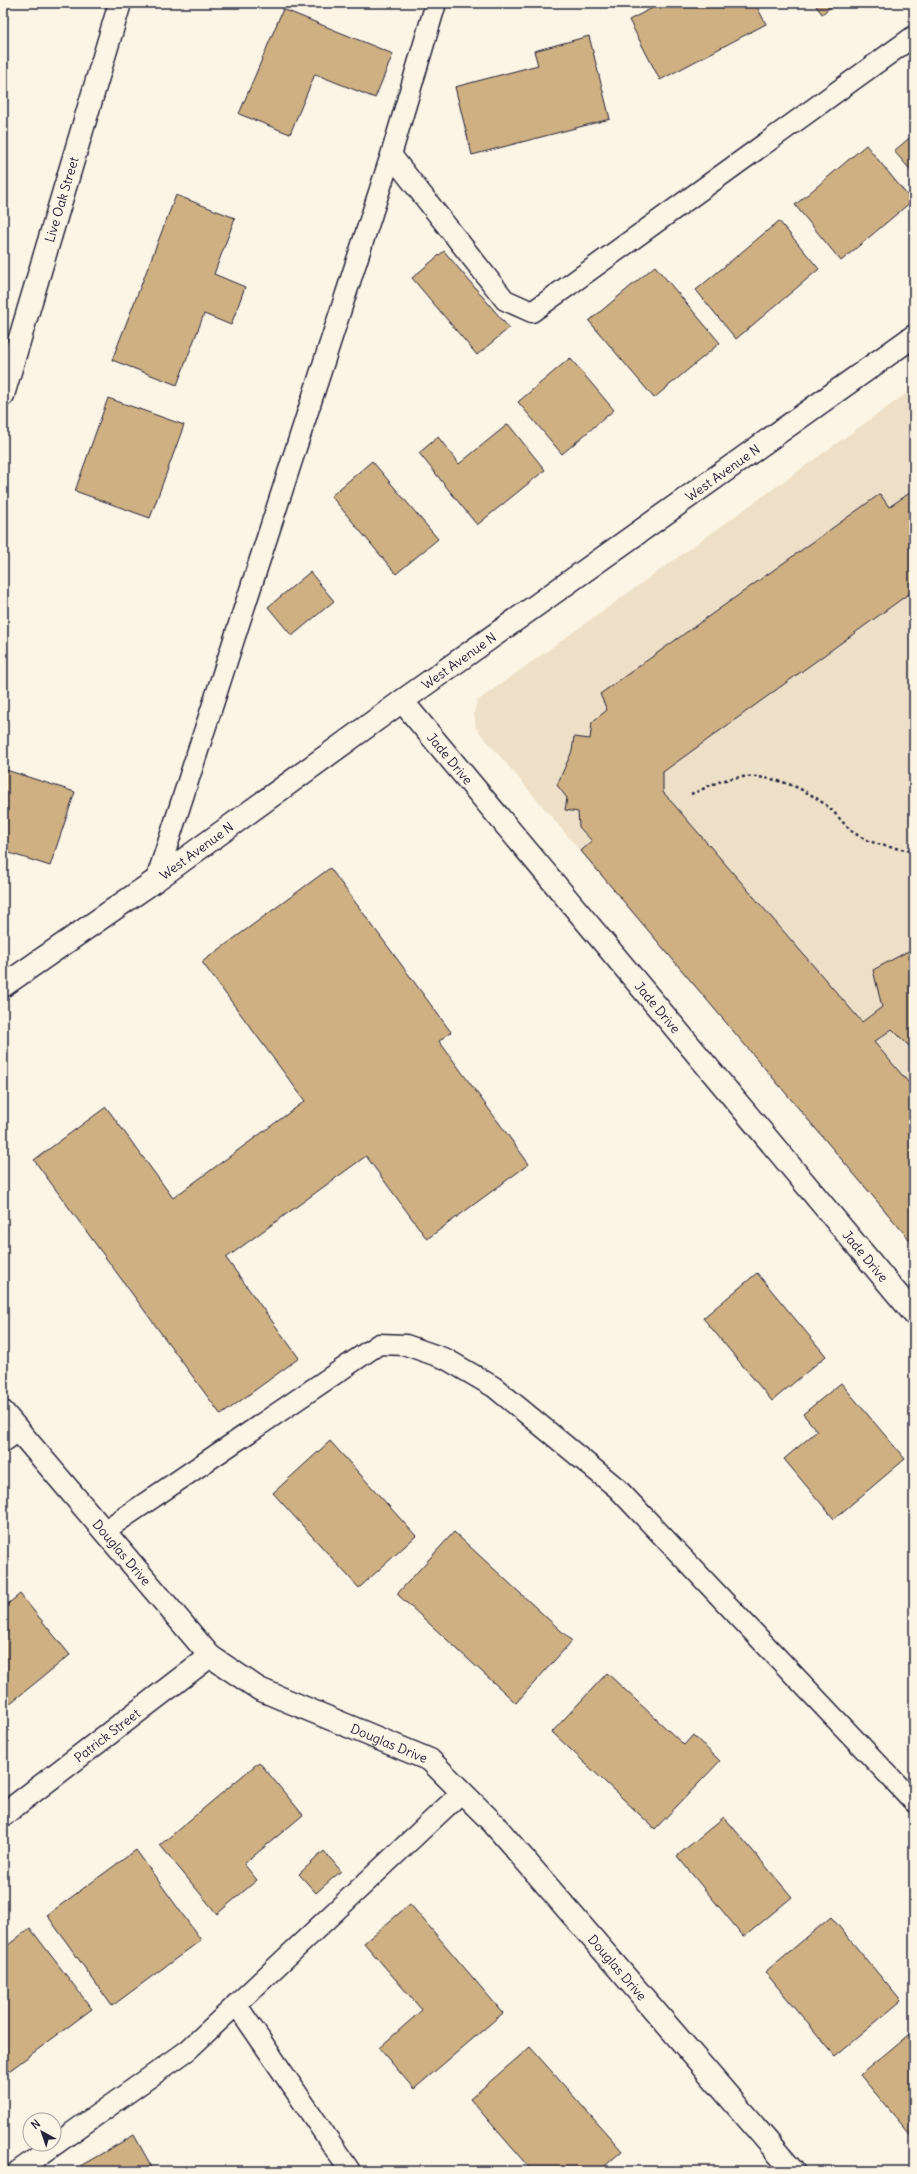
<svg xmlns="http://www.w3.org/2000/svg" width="917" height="2174" font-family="Delius,sans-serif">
	<rect width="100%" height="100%" fill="#fcf5e5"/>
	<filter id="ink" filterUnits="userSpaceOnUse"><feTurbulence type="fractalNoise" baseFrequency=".025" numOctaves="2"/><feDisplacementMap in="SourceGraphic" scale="8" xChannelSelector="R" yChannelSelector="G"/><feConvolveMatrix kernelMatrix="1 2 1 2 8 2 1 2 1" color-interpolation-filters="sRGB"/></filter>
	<g filter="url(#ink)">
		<path fill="#eee0c8" d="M914,388V1245L476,728L474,713L477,701Z"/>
		<path fill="#cfb083" stroke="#22223b" d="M662,3H755L766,24L660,80L629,20Z
			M814,3H836L822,14Z
			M283,9L393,54L375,98L315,74L290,134L239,114Z
			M589,36L610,119L472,155L455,87L538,65L534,51Z
			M914,134V174L894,151Z
			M866,145L912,201L841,261L795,205Z
			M176,195L235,218L214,274L245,287L231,325L204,314L177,385L112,360Z
			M779,221L819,269L736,339L696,290Z
			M444,251L509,328L477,355L412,278Z
			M655,266L720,343L654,398L589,321Z
			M570,358L614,410L562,454L518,402Z
			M108,398L184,425L150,518L75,491Z
			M508,424L545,470L477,525L419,453L438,437L459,464Z
			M372,461L438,539L396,574L331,496Z
			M911,492L914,497V590L663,772V792L862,1022L882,1007L873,970L914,948V1051L892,1029L874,1042L914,1089V1245L581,851L592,841L579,827L578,812L565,810L567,798L557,785L572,751L574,737L590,739L592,722L607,710L600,694L880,494L889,507Z
			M310,572L334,601L292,636L268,607Z
			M3,769L75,792L50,866L3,851Z
			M330,868L451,1032L439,1041L529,1164L427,1239L366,1156L226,1258L299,1358L221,1415L34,1160L106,1107L173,1198L305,1101L202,962Z
			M757,1273L826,1356L772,1401L703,1318Z
			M841,1383L905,1459L834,1519L784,1459L817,1431L803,1414Z
			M330,1441L416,1536L359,1588L273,1493Z
			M454,1532L572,1641L516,1703L397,1594Z
			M20,1594L70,1655L3,1709V1608Z
			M607,1673L684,1745L693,1735L720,1761L655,1829L552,1732Z
			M259,1762L303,1815L244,1864L257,1880L217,1914L160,1845Z
			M724,1817L792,1897L744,1937L677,1856Z
			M136,1850L201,1940L112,2006L47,1915Z
			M324,1851L341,1871L316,1893L299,1874Z
			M410,1904L503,2013L414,2089L379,2048L422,2010L364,1943Z
			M831,1917L901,2001L835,2056L765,1972Z
			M30,1928L92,2009L9,2071L3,2062V1949Z
			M914,2030V2139L860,2075Z
			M530,2047L622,2151L599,2171H532L470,2099Z
			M134,2135L154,2171H76L75,2169Z"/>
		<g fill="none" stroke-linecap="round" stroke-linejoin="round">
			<defs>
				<path id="lane" d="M391,155L505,300L532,312L914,36
					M156,880L391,155L436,3
					M3,1442L19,1431
					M104,1531L379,1344L406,1345L446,1359L494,1387L617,1488L914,1802
					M236,2004L350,2171
					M18,2171L188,2050L462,1792"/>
				<g id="street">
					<path id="s1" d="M3,395L120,3"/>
					<path id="s2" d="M402,701L914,1314"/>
					<path id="s3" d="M3,1412L210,1656L259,1689L430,1760L493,1823L793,2171"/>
					<path id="s4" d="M3,1815L210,1656"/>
				</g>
				<g id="secondary">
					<path id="s5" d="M3,986L156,880L402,701L914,336"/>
				</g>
			</defs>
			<use href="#lane" stroke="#22223b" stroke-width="23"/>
			<use href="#street" stroke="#22223b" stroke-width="25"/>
			<use href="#secondary" stroke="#22223b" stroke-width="25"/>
			<path stroke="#22223b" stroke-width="2.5" stroke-dasharray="3 3" stroke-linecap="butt" d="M691,794C702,790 713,783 725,780C760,770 800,784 827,806C837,814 844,825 853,832C871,845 893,848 914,851"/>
			<use href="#lane" stroke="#fcf5e5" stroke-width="20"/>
			<use href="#street" stroke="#fcf5e5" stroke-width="22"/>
			<use href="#secondary" stroke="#fcf5e5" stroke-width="22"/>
		</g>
	</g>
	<g text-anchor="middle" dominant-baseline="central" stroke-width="4" stroke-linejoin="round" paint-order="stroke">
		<g font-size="13" fill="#22223b" stroke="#fcf5e5">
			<text stroke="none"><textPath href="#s1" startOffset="204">Live Oak Street</textPath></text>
			<text stroke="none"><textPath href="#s5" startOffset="884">West Avenue N</textPath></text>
			<text stroke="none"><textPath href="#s5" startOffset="560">West Avenue N</textPath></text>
			<text stroke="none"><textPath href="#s2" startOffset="75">Jade Drive</textPath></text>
			<text stroke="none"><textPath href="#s5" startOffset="236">West Avenue N</textPath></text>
			<text stroke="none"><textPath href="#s2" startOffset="399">Jade Drive</textPath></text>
			<text stroke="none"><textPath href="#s2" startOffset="723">Jade Drive</textPath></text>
			<text stroke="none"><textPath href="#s3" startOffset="184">Douglas Drive</textPath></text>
			<text stroke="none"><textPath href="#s4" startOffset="131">Patrick Street</textPath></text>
			<text stroke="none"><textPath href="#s3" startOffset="520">Douglas Drive</textPath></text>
			<text stroke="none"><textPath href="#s3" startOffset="844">Douglas Drive</textPath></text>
		</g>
	</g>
	<rect width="917" height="2174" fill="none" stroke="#fcf5e5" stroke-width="16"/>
	<rect x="8" y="8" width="901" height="2158" fill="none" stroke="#22223b" stroke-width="1.5" filter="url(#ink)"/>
	<g transform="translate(42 2132) rotate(320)"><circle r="19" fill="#fcf5e5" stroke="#a5a1a1"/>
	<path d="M0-3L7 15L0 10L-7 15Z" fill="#22223b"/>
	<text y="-6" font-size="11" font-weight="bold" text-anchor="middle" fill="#22223b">N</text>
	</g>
</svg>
